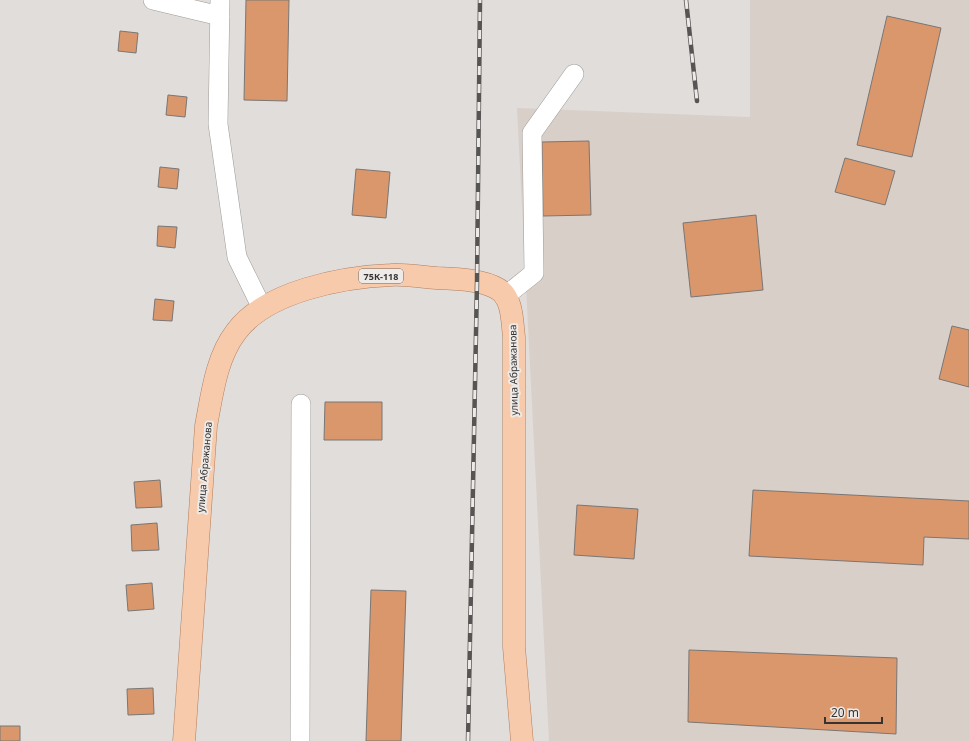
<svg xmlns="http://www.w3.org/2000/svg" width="969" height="741" font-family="'Noto Sans',sans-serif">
	<rect width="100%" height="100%" fill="#e1dddb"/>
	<path fill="#d9cfc9" d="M750,0H969V741H549L517,108L750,117Z"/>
	<path fill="#da976b" stroke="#797675" d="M246,0H289L287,101L244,100Z
		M887,16L941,28L912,157L857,145Z
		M120,31L138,33L136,53L118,51Z
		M168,95L187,97L185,117L166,115Z
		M589,141L591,215L543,216L542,142Z
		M845,158L895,171L885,205L835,192Z
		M160,167L179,169L177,189L158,187Z
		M356,169L390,172L386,218L352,215Z
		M756,215L763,290L691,297L683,223Z
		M158,226L177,227L175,248L157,246Z
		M155,299L174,301L172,321L153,320Z
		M952,326L969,330V387L939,379Z
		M325,402H382V440H324Z
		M160,480L162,507L136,508L134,482Z
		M753,490L969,501V539L924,537L923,565L749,556Z
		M577,505L638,509L634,559L574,555Z
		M157,523L159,550L132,551L131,525Z
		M152,583L154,609L128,611L126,585Z
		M371,590L406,591L401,741H366Z
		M689,650L897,658L896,734L688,722Z
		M153,688L154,714L128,715L127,689Z
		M0,726H20V741H0Z"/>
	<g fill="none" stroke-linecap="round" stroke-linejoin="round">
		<defs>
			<path id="minor" d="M153,0L220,16
				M220,0L218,124L237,257L262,308
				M504,297L534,273L532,133L574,74
				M300,741L301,404"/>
			<path id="major" d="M184,741L206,426C212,395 216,358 236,332C266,291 343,277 391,275C405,274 421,277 436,278C455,279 481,279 498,289C513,298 512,322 514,337V647L522,741"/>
		</defs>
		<use href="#minor" stroke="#9d9a98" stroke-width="20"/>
		<use href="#major" stroke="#b07e5d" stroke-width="23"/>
		<use href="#minor" stroke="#fff" stroke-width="19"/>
		<use href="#major" stroke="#f7caab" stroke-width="22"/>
		<defs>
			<path id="rail" d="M686,0L697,101
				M468,741L477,282L480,0"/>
		</defs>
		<use href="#rail" stroke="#575554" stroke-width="4.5"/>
		<use href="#rail" stroke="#eeeae8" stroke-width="3" stroke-dasharray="9" stroke-linecap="butt"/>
	</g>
	<g text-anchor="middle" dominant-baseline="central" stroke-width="4" stroke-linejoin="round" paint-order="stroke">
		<rect fill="#eeeae8" stroke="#6c6b69" stroke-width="1" x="359" y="269" width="44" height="14" rx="3"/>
		<g font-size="9" font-weight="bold" fill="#353433">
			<text x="381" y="276">75К-118</text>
		</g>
		<g font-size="10" fill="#353433" stroke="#eeeae8">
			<text transform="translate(513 370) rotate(-91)">улица Абражанова</text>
			<text transform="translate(204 467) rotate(-85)">улица Абражанова</text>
		</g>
	</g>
	<path d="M825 717v6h57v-6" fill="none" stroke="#353433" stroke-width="2"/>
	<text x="831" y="717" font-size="12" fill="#353433" stroke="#eeeae8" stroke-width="3" paint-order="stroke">20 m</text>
</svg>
